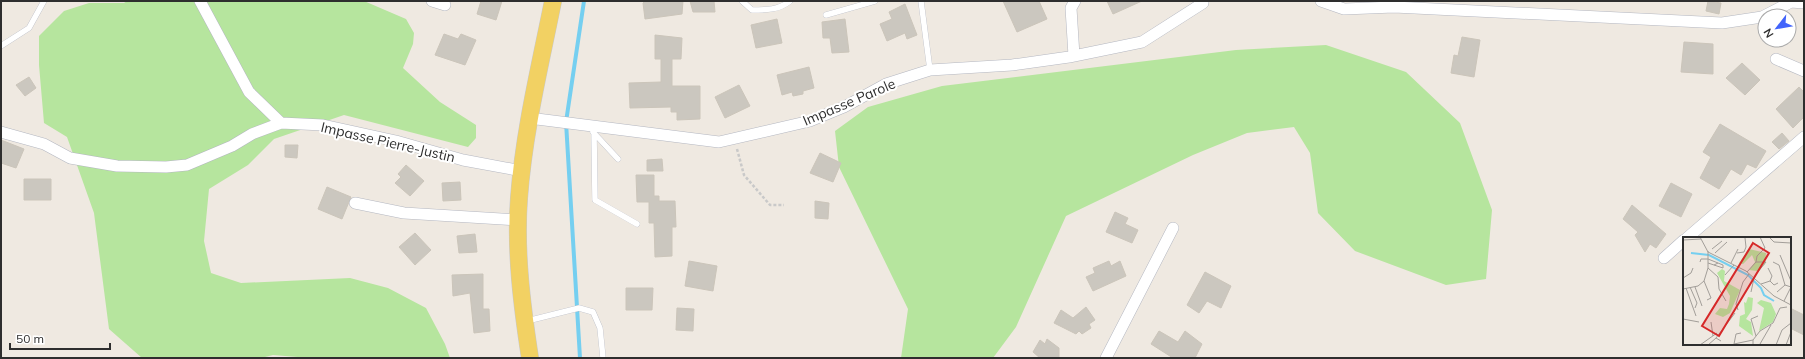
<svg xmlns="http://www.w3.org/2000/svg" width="1805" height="359" font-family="Mulish,sans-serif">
	<rect width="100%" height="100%" fill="#efe9e1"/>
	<path fill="#b6e59e" d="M127,1H364L406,19L414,33L413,44L403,68L440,102L476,125V138L468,147L344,115L274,139L248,165L209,189L204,241L211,273L241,283L350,278L388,288L426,308L445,344L450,358H310L273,355L261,358H142L109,329L94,213L67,137L44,123L39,65V36L64,11L89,3H124Z
		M1326,45L1406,72L1460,123L1492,210L1486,279L1446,285L1355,251L1318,213L1310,153L1294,127L1247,133L1193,155L1066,216L1016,327L993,358H901L908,309L839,167L835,131L868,107L942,86L1236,50Z"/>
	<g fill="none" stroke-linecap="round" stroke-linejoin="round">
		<path stroke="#75cff0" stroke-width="4" d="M580,358L566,122L584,1"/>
	</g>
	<path fill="#cbc7bf" stroke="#cbc5ba" d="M481,1H502L496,20L477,14Z
		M645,1H683L682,14L645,19L643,3Z
		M690,1H714L715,12H693Z
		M1003,1H1039L1047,19L1017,32Z
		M1107,1H1142L1113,14Z
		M1708,1L1721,3L1719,14L1706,11Z
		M905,4L917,35L907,39L905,33L887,41L880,24L892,19L889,12Z
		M777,19L782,43L756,48L751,25Z
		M845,19L849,52L832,53L830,38H823L822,22Z
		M444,34L458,39L461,34L476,40L465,65L435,55Z
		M655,35L682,38L681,59H672V86H700V119L677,120V112H671V107L630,108L629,83L661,82V59H655Z
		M1462,37L1480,40L1474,77L1451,73L1454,55L1458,56Z
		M1684,42L1713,44V74L1681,72Z
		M1742,63L1760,80L1745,95L1726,78Z
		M809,67L814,88L803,91V94L793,96L792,92L782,95L777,75Z
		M29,77L36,88L25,96L16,85Z
		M739,85L750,106L725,118L715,97Z
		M1799,87L1804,92V117L1793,128L1776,109Z
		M1720,124L1766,151L1756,168L1747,164L1741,175L1731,169L1719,189L1700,178L1711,157L1703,152Z
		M1782,133L1789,141L1779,149L1772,142Z
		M1,140L24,149L16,168L1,163Z
		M285,145H298L297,158L285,157Z
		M820,153L841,163L833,182L810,173Z
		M662,159L663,171H647V160Z
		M406,165L424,181L410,196L395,183L401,177L398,174Z
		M636,175H654V196H659V201H675L676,227H672V256L655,257L654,223H649V202H637Z
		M24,179H51V200H24Z
		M460,182L461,200L443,201L442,183Z
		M1671,183L1692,194L1681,217L1659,206Z
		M327,187L351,197L342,219L318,209Z
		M815,201L829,203L828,219L815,218Z
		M1632,205L1666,234L1656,248L1650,244L1645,252L1635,235L1638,232L1623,219Z
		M1115,212L1128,218L1125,224L1138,230L1132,243L1106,232Z
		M415,233L431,250L415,265L399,247Z
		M475,234L477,252L459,253L457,236Z
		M689,261L717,266L713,291L685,286Z
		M1109,261L1111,266L1120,261L1126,276L1093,291L1086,277L1095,273L1093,268Z
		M1205,272L1231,286L1221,308L1207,301L1199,313L1187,305Z
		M483,274V309H489L490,331L474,333L470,293L453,296L452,275Z
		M626,288H653L652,310H626Z
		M1086,307L1095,320L1089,324L1091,328L1082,334L1079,331L1076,334L1054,323L1061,310L1073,318Z
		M677,308L694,309L693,331L676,330Z
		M1790,308L1804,315V335L1790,328Z
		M1159,331L1178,342L1185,331L1202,344L1195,358H1173L1151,344Z
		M1047,339L1059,348V358H1040L1033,352L1040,340L1045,344Z"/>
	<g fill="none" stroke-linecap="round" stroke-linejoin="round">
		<defs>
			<path id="lane" d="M742,1L752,10C766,10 779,10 790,1
				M921,1L930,70
				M826,15L875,1
				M1,46L29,28L44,1
				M593,132L618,159
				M594,133L595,200L637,224
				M527,321L579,308L593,312L600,328L603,358"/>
			<path id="street" d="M200,1L249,92L281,123L323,125L396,141L463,160L522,171
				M432,1L445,5
				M1321,1L1344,9L1394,7L1722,23L1762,17L1791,2L1804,3
				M1074,56L1071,8L1075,1
				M1776,59L1804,71
				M529,118L719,142L810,121L844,107L886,84L930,70L1012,65L1069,57L1142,42L1203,3V1
				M1,132L44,144L70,158L117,166L166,167L187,165L232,146L252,134L281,123
				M355,203L404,213L519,220
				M1687,238L1804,137
				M1664,258L1684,240
				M1106,358L1173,228"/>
			<path id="primary" d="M530,358C522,306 515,251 519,198C524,131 540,66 553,1"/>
		</defs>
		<use href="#lane" stroke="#b4b7c1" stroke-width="6"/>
		<use href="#street" stroke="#b4b7c1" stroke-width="12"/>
		<use href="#primary" stroke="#c9c9c9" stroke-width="18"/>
		<path stroke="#c9c9c9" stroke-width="2.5" stroke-dasharray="3 2" stroke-linecap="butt" d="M737,149L744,175L770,205H784"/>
		<use href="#lane" stroke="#fff" stroke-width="5.5"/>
		<use href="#street" stroke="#fff" stroke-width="11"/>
		<use href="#primary" stroke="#f2d163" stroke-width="17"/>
	</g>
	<g text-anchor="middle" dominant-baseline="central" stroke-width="4" stroke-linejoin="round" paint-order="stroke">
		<g font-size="14" fill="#2e2e2e" stroke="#fff">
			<text transform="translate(849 102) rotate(-23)">Impasse Parole</text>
			<text transform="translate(388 142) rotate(13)">Impasse Pierre-Justin</text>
		</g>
	</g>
	<g transform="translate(1683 237)">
		<rect width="108" height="108" fill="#efe9e1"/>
		<path d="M66,12L83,16L82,27L74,34L66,33L72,25L69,18L60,27L56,26ZM39,32L42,34L41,44L57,53L47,76L40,80L32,77L37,71L44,72L46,67L47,59L34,36ZM65,60L70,61L69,73L63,82L68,85L70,99L56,89L57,79L62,77L61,65L63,66ZM78,63L88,66L93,77L90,85L76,94L81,71L74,66Z" fill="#b6e59e"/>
		<path fill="none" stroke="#75cff0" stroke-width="2" d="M8,16L26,18L65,38L78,51L81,58L91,64"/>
		<path fill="none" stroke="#a29e99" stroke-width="1" d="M17,0L25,15L63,34L91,59L108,68M86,0L91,5L108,6M0,3L18,2M29,12L39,4M32,16L44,5M54,16L61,15L63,10L62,1M97,18L108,44M17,25L18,22H25L35,26L31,28L25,26M73,25L74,19L82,11L77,0M90,25L96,28L102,48M48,26L55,12M31,28L40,31V28L35,26M25,31L35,40L36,52L43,64M85,31L89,39L87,44M64,35L73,25H83L74,36M42,38L51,28M0,41L8,36L10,31M21,44L28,61L24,63M78,47L87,44L91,48L95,46M7,50L14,66L12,71M12,50L19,69M3,51L13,79M0,52L15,49L21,44L25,31V14M68,55L71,41M94,55L102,48L108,50M101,64L108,50M55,73L53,67L60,45L66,37M0,82L16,85M28,85L30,99M58,96L53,97L51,107L70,103M73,99L68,82L75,79M33,101L52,76M17,108L34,96M25,108L33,101L38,104M70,108V103L77,94L90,86L97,71L104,70M79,108L77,107L88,88M93,108L99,93L108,86M103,108L108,95"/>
		<path fill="#d62828" fill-opacity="0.15" stroke="#d62828" stroke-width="2" d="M70,6L86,16L36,99L19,89Z"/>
		<rect width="108" height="108" fill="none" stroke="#2e2e2e" stroke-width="2"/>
	</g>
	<rect width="1805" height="359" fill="none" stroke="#2e2e2e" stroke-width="4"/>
	<g transform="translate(1777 28) rotate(239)"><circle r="19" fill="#ffffff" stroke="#ababab"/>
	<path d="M0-3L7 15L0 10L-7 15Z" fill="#4264fb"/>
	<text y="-6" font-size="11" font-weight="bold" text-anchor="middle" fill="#2e2e2e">N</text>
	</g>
	<path d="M10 343v6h100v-6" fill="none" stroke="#2e2e2e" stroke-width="2"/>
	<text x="16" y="343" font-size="12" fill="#2e2e2e" stroke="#ffffff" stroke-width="3" paint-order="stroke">50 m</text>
</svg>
